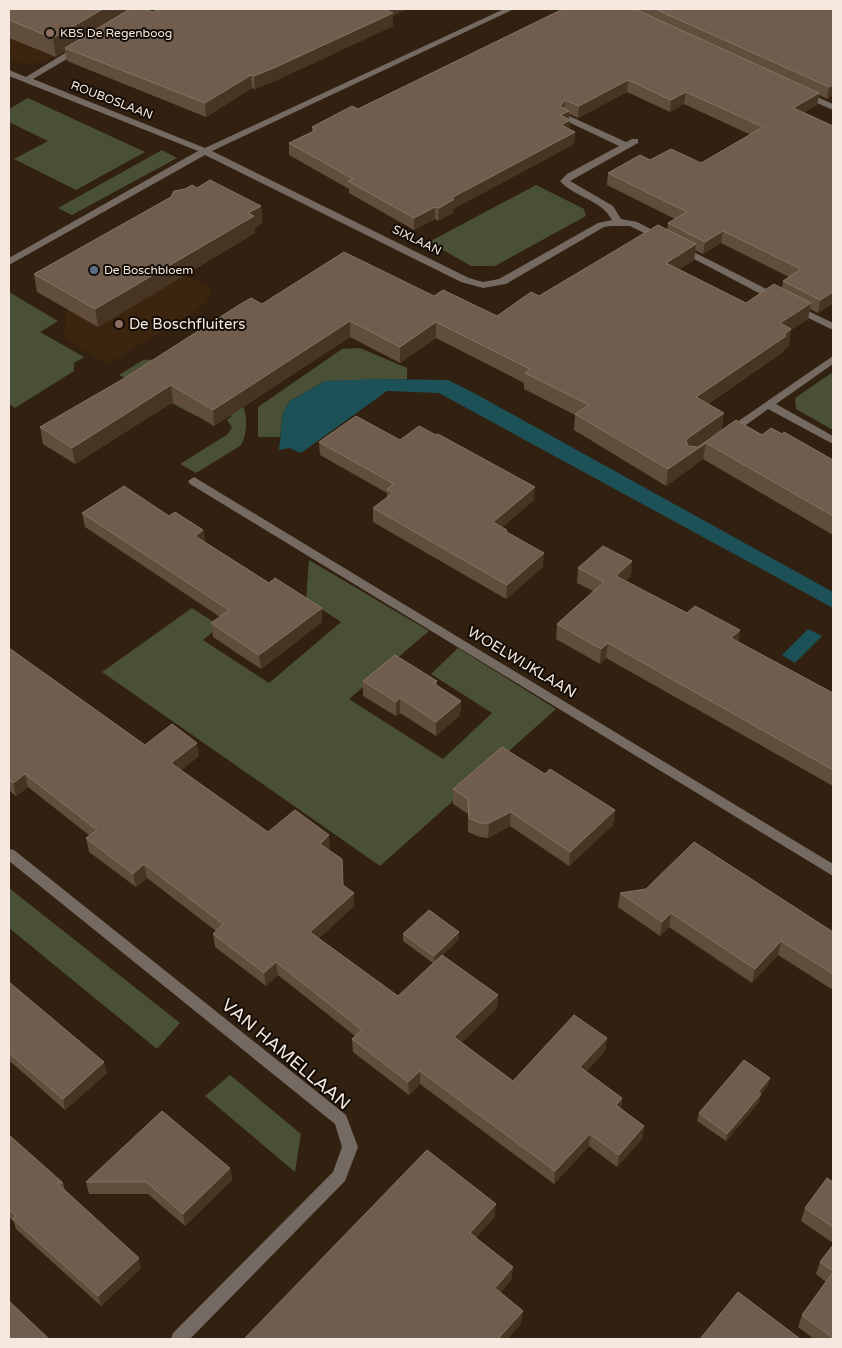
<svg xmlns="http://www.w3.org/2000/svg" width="842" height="1348" font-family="'Varela Round',sans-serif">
	<rect width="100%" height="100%" fill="#322010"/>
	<path fill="#3c250f" d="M9,9H132L44,62L23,64L9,58Z
		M154,258L212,289L204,305L108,364L64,339L66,310Z"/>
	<path fill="#495035" d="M28,98L145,152L76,190L14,159L48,141L9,122V109Z
		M162,150L177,158L72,215L58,208Z
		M536,185L584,209L586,216L495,266H471L429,242Z
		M9,292L58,321L40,332L84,357L74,363V371L15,408L9,404Z
		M360,348L407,368V379L325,381L290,401L283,413L280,437H258V407L342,349Z
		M163,359L243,407C248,415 247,438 240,446L196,473L180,464L228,434L232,427L227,420L232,416L214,405L196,416L119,375L143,360Z
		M833,372V430L796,409L795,398Z
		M309,560L429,631L349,699L443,759L492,713L431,674L458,648L556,709L380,866L102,672L192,608L220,626L203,640L269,683L341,622L306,599Z
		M9,888L180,1023L157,1049L9,928Z
		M230,1075L301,1134L295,1172L205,1096Z"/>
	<path fill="#1b5157" d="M376,379L448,380L474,393L833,592V608L439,393L387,391L301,453L289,448L279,450L283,413L290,401L325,381Z
		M808,629L822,636L795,663L782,655Z"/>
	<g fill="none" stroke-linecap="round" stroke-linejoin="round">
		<path fill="#746a62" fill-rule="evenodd" d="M504,9H514L212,151L469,278L483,282L499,279L598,223L612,220C601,199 575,198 560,181L567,174L619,146L562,119V115L565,114L626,142L632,139H638V143L570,181L613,206L621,219L637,222L666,237V241H660L630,226H611L604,227L506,284L483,288L461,282L205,155L9,265V258L198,151L9,76V70L26,77L78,45H84V49L33,79L205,148Z
			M804,91L833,104V110L801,96V92Z
			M680,245L782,297L783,299L782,301H774L677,250L675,248Z
			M796,305L833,323V330L792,310L791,308Z
			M833,356V364L776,404L833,436V444L768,409L732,435H724L723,433L724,431Z
			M194,477L833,864V876L190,484L188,481Z
			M9,849L14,850L346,1115L358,1147L345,1181L190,1339H171L173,1333L333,1172L342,1147L335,1124L9,861Z"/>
	</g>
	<path fill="#604d3b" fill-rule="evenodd" d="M9,9H126V11L153,12L393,16V26L277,80L255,89L252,88L206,117L67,61L65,51L56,57L9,38Z
		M563,9H833V95L827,99L819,95L817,105L804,112L833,126V303L818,313L810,309L808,319L791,330L789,346L784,349L783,352L708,404L697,447H698L736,420L762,435L782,434L833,460V535L703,459L666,486L574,430L575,415L524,389V383L436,338L400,363L350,337L214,426L173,402L75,464L43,444L40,427L262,304L434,296L497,316L539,296L667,230L668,223L675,219L607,185L608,173L650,160L701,163L751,135L684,104L670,112L627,92L578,118L569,114V129L575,132L574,144L453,209V213L438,221L435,219L414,230L349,193V189L289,155V143L312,132V127L358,109ZM721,243L789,277L783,281L782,288L746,303L679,269L694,260L695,250L703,254Z
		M197,188L261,206L262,223L255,228V233L98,327L37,292L34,274L171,197Z
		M400,440L534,500L502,527L507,533L543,567L506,599L373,522V508L387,497V493L320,455L319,442Z
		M82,513L169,516L203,530L205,542L269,583L322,608V622L261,669L213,637L211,623L220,617L85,527Z
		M578,568L631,576L625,581L687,613L740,630L738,642L833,693V786L606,658L600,664L556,639L557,624L593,591L577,583Z
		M9,648L145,745L199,756L181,770L268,832L330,848L328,850L343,885L354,893V906L318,939L398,996L433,963L403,941V934L459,939L442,955L498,995L497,1008L461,1043L513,1081L607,1038L605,1051L586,1072L622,1098L621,1109L644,1126L642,1139L617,1167L589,1146L554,1184L420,1084L409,1095L353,1052L352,1039L355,1036L278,975L266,986L215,947L213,934L216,931L147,878L136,887L89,852L86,838L90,836L28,787L16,796L9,790Z
		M363,681H437V685L461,701L460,715L436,736L400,713L396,716L363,696Z
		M545,774L615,810L613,825L569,866L510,826L488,838L480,837L468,832V814L453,804V789Z
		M620,893L833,932V990L778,955L752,983L669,927L660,936L618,907Z
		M9,982L107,1073L65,1110L11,1062L9,1064Z
		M768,1085L761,1094L759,1102L726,1141L697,1121L699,1113Z
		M9,1135L63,1183L65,1191L141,1268L101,1306L16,1229L14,1222L9,1217Z
		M230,1168L232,1180L185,1226L148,1194H89L86,1182Z
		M833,1182V1243L801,1221L805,1208Z
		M833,1245V1339H814L798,1327L802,1315L826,1282L816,1274L820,1262Z"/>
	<path fill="#473423" d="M103,9H126V15L65,48V51L56,57L53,38Z
		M382,9H408L393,16V26L277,80L255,89L254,76Z
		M251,75L252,88L206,117L205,103Z
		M628,80L627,92L578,118L579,106Z
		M833,85V95L827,99L829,87Z
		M686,92L684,104L670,112L671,100Z
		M819,93L817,105L791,120L793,108Z
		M565,100L564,112L569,111V121L570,120L569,132L560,137V106Z
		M575,132L574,144L453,209V213L438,221L439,208L453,197Z
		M261,206L262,223L255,228V233L98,327L95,309Z
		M435,207V219L414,230V218Z
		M723,231L721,243L703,254L705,242Z
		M696,244L694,260L664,279L666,263Z
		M833,292V303L818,313L820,300Z
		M811,303L808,319L791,330L789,346L784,349L783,352L693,414L696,397L780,323Z
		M350,321V337L214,426L213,410Z
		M436,322V338L400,363V347Z
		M171,385L173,402L75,464L72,448Z
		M724,413L722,430L686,454V441L688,438Z
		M706,443L703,459L666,486L668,469Z
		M535,487L534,500L492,536L493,522Z
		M203,530L205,544L195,536Z
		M544,553L543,567L506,599L507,585Z
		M632,561L631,576L615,591L616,576Z
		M322,608V622L261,669L259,655Z
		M740,630L737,644L731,638Z
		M608,643L606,658L600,664L601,649Z
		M400,698V713L396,716V702Z
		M461,701L460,715L436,736V722Z
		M197,743L199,756L173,776L171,763Z
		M25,774L28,787L16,796L13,783Z
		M615,810L613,825L569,866L570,852Z
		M511,812L510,826L488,838L489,823Z
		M329,835L330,848L320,857V844Z
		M144,864L147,878L136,887L133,874Z
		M354,893V906L311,946L310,932Z
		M671,913L669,927L660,936L662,922Z
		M459,932V939L434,964V956Z
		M781,941L778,955L752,983L755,969Z
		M276,962L278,975L266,986L264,973Z
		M498,995L497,1008L454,1050V1037Z
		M607,1038L605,1051L579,1080L580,1067Z
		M9,1056L11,1062L9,1064Z
		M104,1062L107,1073L65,1110L63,1099Z
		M420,1071V1084L409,1095L408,1082Z
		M770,1078L768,1085L756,1099L758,1092Z
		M761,1094L759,1102L726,1141L727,1134Z
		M622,1098L621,1111L616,1105Z
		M644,1126L642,1139L617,1167L619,1155Z
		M590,1134L589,1146L554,1184L555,1171Z
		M230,1168L232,1180L185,1226L183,1214Z
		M496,1204L495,1217L469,1246L470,1233Z
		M139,1258L141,1268L101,1306L98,1296Z
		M513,1267L512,1279L494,1301L495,1288Z
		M523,1311L521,1324L508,1339H498Z"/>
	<path fill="#705d4d" stroke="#857364" d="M9,9H103L53,38L9,20Z
		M130,9H143L153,12L159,9H384L393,13L276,67L254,76L251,75L205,103L65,48Z
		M563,9H635L819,93L793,108L833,126V292L820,300L783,281L801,269L723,231L705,242L668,223L687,212L608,173L640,155L650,160L671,149L701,163L763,127L686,92L671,100L628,80L579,106L565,100L560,106L569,111L560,115L570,120L561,125L575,132L453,197V200L439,208L435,207L414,218L348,181L353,179L289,143L316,130L312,127L352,106L358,109Z
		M655,9H833V85L829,87Z
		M210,180L261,206L248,213L254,216L95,309L34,274L171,197L174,191L185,189L192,185L197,188Z
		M658,225L696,244L666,263L746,303L774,284L811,303L780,323L791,329L784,335L786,336L696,397L724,413L688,438L686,441L688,446L698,447L736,420L762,435L771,428L782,434L784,432L833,460V516L706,443L668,469L575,414L589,405L525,373L530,369L436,322L400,347L350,321L213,410L171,385L72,448L40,427L123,379L239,305L251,298L262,304L344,252L434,296L443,290L497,316L531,292L539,296Z
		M356,416L400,440L419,426L436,435L438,434L535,487L493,522L507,530L505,531L544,553L507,585L373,508L393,493L387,489L394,484L319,442Z
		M124,486L169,516L175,512L203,530L195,536L269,583L275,578L322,608L259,655L211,623L229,610L82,513Z
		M603,546L632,561L616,576L687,613L695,606L740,630L731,638L833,693V770L608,643L601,649L557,624L604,582L578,568Z
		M9,648L145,745L172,724L197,743L171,763L268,832L295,810L329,835L320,844L342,859L343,885L354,893L310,932L398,996L442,955L498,995L454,1037L513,1081L574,1015L607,1038L580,1067L622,1098L616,1105L644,1126L619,1155L590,1134L555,1171L420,1071L408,1082L352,1039L362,1030L276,962L264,973L213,934L223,924L144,864L133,874L86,838L97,830L25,774L13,783L9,779Z
		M395,655L437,681L433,683L461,701L436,722L400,698L396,702L363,681Z
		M502,747L545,774L550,769L615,810L570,852L511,812L489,823H480L469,818L468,799L453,789Z
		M694,842L833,932V974L781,941L755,969L671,913L662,922L620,893L646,889Z
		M429,910L459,932L434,956L403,934Z
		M9,982L104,1062L63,1099L9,1053Z
		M744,1060L770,1078L758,1092L761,1094L727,1134L699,1113Z
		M162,1111L230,1168L183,1214L146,1182H86Z
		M9,1135L63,1183H57L139,1258L98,1296L13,1219L16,1216L9,1210Z
		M427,1150L496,1204L470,1233L513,1267L495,1288L523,1311L498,1339H244Z
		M827,1178L833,1182V1227L805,1208Z
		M833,1245V1271L820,1262Z
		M833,1272V1338L802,1315Z
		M738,1292L799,1338V1339H700Z
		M9,1301L49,1339H9Z"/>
	<g fill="#8d6e63" stroke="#140c06" stroke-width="2">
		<circle cx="50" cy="33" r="5"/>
		<circle cx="119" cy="324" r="5"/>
	</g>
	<circle fill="#5c6f8a" stroke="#140c06" stroke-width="2" cx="94" cy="270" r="5"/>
	<g text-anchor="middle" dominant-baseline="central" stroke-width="4" stroke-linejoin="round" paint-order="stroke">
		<g font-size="12" fill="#f5e8de" stroke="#140c06" text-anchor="start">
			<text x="60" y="33">KBS De Regenboog</text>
			<text x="104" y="270">De Boschbloem</text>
		</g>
		<g font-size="12" fill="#f5e8de" stroke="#140c06">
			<text transform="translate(112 100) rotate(21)">ROUBOSLAAN</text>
			<text transform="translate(417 240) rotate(26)">SIXLAAN</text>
		</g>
		<g font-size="15" fill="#f5e8de" stroke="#140c06" text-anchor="start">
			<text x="129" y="324">De Boschfluiters</text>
		</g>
		<g font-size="15" fill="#f5e8de" stroke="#140c06">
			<text transform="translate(522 662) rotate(31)">WOELWIJKLAAN</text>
		</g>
		<g font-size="18" fill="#f5e8de" stroke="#140c06">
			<text transform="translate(286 1054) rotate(40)">VAN HAMELLAAN</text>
		</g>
	</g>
	<rect width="842" height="1348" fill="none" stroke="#f5e8de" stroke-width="20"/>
</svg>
